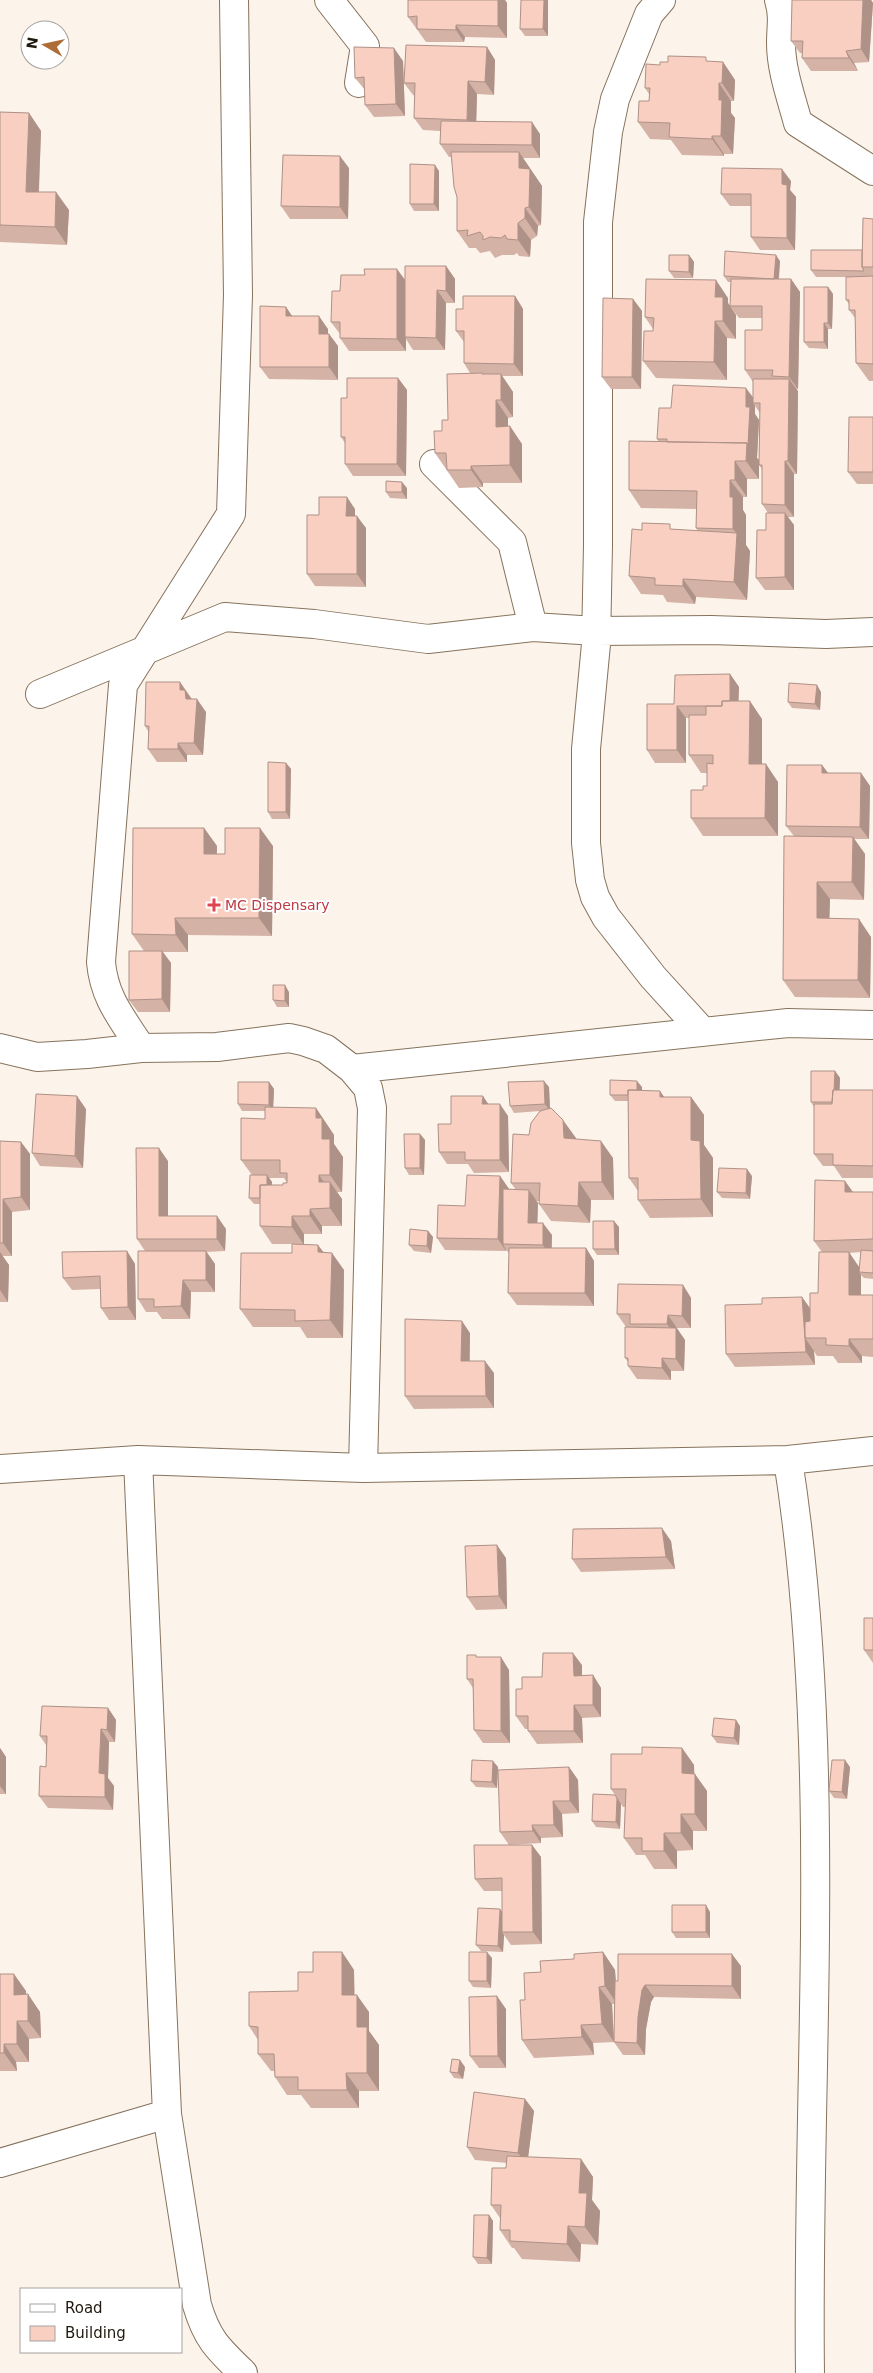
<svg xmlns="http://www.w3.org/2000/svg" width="873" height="2373" font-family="'DejaVu Sans',sans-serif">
	<rect width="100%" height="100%" fill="#fcf3ea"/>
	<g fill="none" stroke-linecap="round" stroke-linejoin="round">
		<defs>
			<path id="street" d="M234,0L238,295L231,514L123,685L101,962C104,998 122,1018 141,1048L217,1047L289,1038L303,1041L326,1049L352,1069L368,1088L372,1108L363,1468
				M329,0L365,46L359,83
				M661,0L649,14L615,99L608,132L598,222V545L596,644L586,749V843L590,880L595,897L606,917L653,977L703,1032
				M779,0C784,18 781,25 781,43C781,70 791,97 798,123L873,171
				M434,464L512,542L533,627
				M40,694L225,617L314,624L428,639L533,627L596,631L711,630L826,634L873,632
				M0,1048L37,1057L87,1054L141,1048
				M352,1069L788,1023L873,1025
				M138,1460L167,2114L197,2305C207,2339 218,2349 243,2373
				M788,1460C835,1762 806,2069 810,2373
				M0,1469L138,1460L363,1468L788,1460L873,1451
				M0,2163L167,2114"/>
		</defs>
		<use href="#street" stroke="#86735d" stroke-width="30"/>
		<use href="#street" stroke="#fff" stroke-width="28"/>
	</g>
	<path fill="#d5b2a6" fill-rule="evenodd" d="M408,0H505L507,3V38L465,37L464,42H426L408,17Z
		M548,0V36H525L520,29Z
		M792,0H871L873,3L869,62L854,63L858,71H811L802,58V53H800L791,41Z
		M487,47L495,60L494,95L477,94L476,121L540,134V158H523L542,186L541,225L538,226L537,236L531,240L530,257L519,256L517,253L514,255H502L495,258L490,251L480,253L476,248H469L457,231V197L451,157H449L440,144V131L423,130L414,118L415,96L413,95L404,83Z
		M403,61L405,116L374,117L365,105V90L355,78Z
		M668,62H723L735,80L734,101H731V113L735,118L733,154H724V156L682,155L671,140L650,139L638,122L649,101V94L645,88L660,65Z
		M0,112L29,113L41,131L39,192L69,210L67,245L0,242Z
		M349,168L348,219H290L281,206Z
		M439,171V211H414L410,204Z
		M791,181L790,190L796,197L795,250H760L751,237V206H730L721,194Z
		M873,219V381H869L856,363L855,318L849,310V304L846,300L847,277H816L811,270L862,250Z
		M689,255L694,262L693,278H674L669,271Z
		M780,261L779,279H791L800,292L798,389H796L798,391L797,474H794V517H788L794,525V590H765L756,578L766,530L768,513L762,504V469L759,465L760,413L755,406V414L759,420L757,458L759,460V479H747V497H743V510L746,515V545L750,551L747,600L696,597L695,604L667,602L663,595L641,594L629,576L642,530L674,529L698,531L696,528L697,509L641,508L629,490L659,442L657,439L671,408L753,397V382L745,370L762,330V318H739L730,306L731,282H728L724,276Z
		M446,266L455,279V303H446L445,350H413L406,339V351H349L340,338V334L331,322L340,291L405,280Z
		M828,287L833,294L832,329H828V349L809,348L804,342Z
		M515,296L523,309V376H502L513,392V417L508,418V426L522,444V483H483V487L459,488L435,453L442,431L448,420L470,373L464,363V342L456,331L463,309Z
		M728,298V303L736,315V339L727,338V380L656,378L643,361L653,331V329L645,317Z
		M633,299L642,311L641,389H611L602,377Z
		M286,307L292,316L328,329V334H329L338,346V380L269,379L260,367Z
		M398,378L407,390L406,476H353L345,464V443L341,437L347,398Z
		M873,417V484H857L848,472Z
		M407,488V499L390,498L386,492Z
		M355,509V516L366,528V587L315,586L307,574L319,515Z
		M730,674L739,687L738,701L762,719V764L778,782V836H703L691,818L703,790L707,786V773H701L689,755V718H686V763H655L647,750L674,704Z
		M180,682L192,699L206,712L203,755H187V762H157L148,749V731L145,726Z
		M821,692L820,710L792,708L788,702Z
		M286,763L291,769L290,819H272L268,812Z
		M822,765L828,773H861L870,786L869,839H854L865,854L864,900L830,899L829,918L871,937L870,998L795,997L783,980L794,836L786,826Z
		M204,828L217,846V854H225L273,846L272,936L188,935V952H163L171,963L170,1012H138L129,1000L144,951L132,934Z
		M289,992V1007H277L273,1000Z
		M835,1071L840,1078L839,1090H873V1178H842L834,1166H823L814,1154V1107L811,1102Z
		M269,1082L274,1089L273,1108H316L334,1135V1144L343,1157L342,1192H337L342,1199V1226H322V1234H304V1244L324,1252L344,1270L343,1338H307L300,1327H253L240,1309L292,1253V1244H272L260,1226V1204H254L249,1198L252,1175L241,1160L265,1119V1111H242L238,1104ZM269,1178H284L287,1183L283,1185H272V1182Z
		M549,1087L550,1109L576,1139L613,1158L614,1200H591L590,1223L551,1221L539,1204V1201H536L538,1203L537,1223L552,1235V1248H586L594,1261V1306L517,1305L508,1293L509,1253L506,1250V1251L445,1250L437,1238L465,1206L500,1176L509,1189L516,1190L511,1183L529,1135L540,1111L514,1113L510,1106Z
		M642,1087V1090L665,1097H691L704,1115V1145L713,1158V1217L650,1218L638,1200V1191L629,1178L628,1101H615L610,1095Z
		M488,1104L508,1116L509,1172L474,1173L468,1164H447L439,1152L451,1124Z
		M86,1109L83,1168L40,1166L32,1153Z
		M420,1134L425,1140L424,1175H409L405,1168Z
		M0,1141L21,1142L30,1154V1210L12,1212V1256H2L9,1265L8,1302H0Z
		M168,1161V1216L226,1229L225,1251L206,1252L215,1264V1292H191L190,1319H162L157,1312H146L138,1299L145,1251L137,1239Z
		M752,1176L750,1199L722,1198L717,1192Z
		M845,1181L853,1192H873V1279L864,1278L861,1275V1295H873V1357L862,1356V1363H838L833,1356H817L814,1351L815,1365L735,1367L726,1354L762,1304L802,1297L810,1308L818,1293L822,1252L814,1241ZM861,1252L859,1267L849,1253Z
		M619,1227V1255H597L593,1249Z
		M428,1231L433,1237L431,1253L414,1251L409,1245Z
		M127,1251L135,1264L136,1320H109L101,1308L100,1289L72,1290L63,1278Z
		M683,1285L691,1298V1328H676L685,1340L684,1371H671V1380L637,1379L628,1366V1362L625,1358L626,1327L617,1314Z
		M470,1333V1361L494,1373V1408L414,1409L405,1396Z
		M671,1541L675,1569L581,1572L572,1559Z
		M506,1558L507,1609L476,1610L467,1597Z
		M873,1618V1663L864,1650Z
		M477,1657L509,1670L510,1743H483L474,1730L473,1688L467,1679Z
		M582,1665V1675H593L601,1688V1717L582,1718L583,1743L537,1744L528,1731V1729H525L516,1716L522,1689L542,1677Z
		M108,1708L116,1720L115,1742H109L108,1778L114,1786L113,1810L48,1808L39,1796L46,1767V1745L40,1736Z
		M740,1726L739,1745L717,1743L712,1736Z
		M0,1748L6,1757V1794H0Z
		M682,1748L694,1765V1774L707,1791V1831H693V1850L677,1851V1869H654L645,1855H636L624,1838L625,1807H623L621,1804L620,1829L596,1827L592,1821L615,1795L611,1789L642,1754Z
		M498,1767L497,1788L476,1787L471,1781Z
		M569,1767L578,1780L579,1813L562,1814L563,1837L541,1838V1843L509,1845L500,1832Z
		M850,1767L847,1799L834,1798L829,1791Z
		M532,1845L541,1857L542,1944L511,1945L504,1935L503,1952L481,1951L476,1945L502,1911V1891H484L475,1879Z
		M710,1912V1938H676L672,1932Z
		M342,1952L354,1970V1995L369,2012V2031L379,2045V2091H359V2108H311L301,2095H287L275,2077L274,2071H271L258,2054V2040L249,2026L298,1991L313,1972Z
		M603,1952L615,1970L616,1981L741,1966V1999L654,1997L651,2002L646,2029L645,2055H623L614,2042L615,2004H612L614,2042L593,2043L594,2055L534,2058L522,2040L525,2000L541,1972L574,1959Z
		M492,1958L491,1988L473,1987L469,1981Z
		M0,1974L26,1991V1994L40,2012L41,2038L29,2039V2062H16L17,2071H0Z
		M506,2009V2068H479L470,2056Z
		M465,2067L463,2079L454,2078L450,2072Z
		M525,2099L534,2111L528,2157L581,2159L593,2177L592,2200L600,2211L598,2245L581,2244L580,2262L522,2259L514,2248H512L500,2230V2218L491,2205L506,2168L507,2163L475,2160L467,2147Z
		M489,2215L493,2221L492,2264H478L473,2257Z"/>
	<path fill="#ae9187" d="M498,0H505L507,3V38L498,26Z
		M544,0H548V36L543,29Z
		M863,0H871L873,3L869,62L861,49Z
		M456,25L465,37L464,42L456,30Z
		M487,47L495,60L494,95L485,82Z
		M394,48L403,61L405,116L396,104Z
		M846,51L854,63L858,71L849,58Z
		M723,62L735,80L734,101L722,83Z
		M468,81L477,94L476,132L467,120Z
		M719,83L731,101V113L735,118L733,154L721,136L719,100Z
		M29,113L41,131L38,209L26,192Z
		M532,122L540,134V158L532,145Z
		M712,136L724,154V156L712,139Z
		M519,152L542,186L541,225L529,207L519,168Z
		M340,156L349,168L348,219L340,207Z
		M435,165L439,171V211L434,204Z
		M782,169L791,181L790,190L796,197L795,250L787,238L782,184Z
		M56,192L69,210L67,245L55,227Z
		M525,208L538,226L537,236L525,218Z
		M518,223L531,240L530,257L518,240Z
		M689,255L694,262L693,278L689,272Z
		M776,255L780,261L778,286L773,280Z
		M446,266L455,279V303L446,291Z
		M397,269L406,281L405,337L406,339V351L397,339Z
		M791,279L800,292L798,389L789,377Z
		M716,280L728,298V303L736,315V339L723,321L715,297Z
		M828,287L833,294L832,329L828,323Z
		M437,290L446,303L445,350L436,338Z
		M515,296L523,309V376L514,364Z
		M633,299L642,311L641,389L632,377Z
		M286,307L294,319L286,316Z
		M319,316L328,329V346L319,334Z
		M715,321L727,338V380L714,362Z
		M824,323L828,329V349L824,342Z
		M329,334L338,346V380L329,367Z
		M501,374L513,392V417L501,400Z
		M398,378L407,390L406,476L397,464Z
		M789,379L798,391L797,474L788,461Z
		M746,388L755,400L753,403L755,406V414L759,420L757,458L759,460V479L746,461Z
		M496,400L508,418V445L496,427Z
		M510,426L522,444V483L510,465Z
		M735,461L747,479V497L735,480Z
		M785,461L794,474V517L785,505Z
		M471,466L483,483V487L471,470Z
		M730,480L743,497V510L746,515V545L750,551L747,600L734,582L737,534L733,529L730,497Z
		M402,482L407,488V499L402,492Z
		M347,497L355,509V528L346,516Z
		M785,513L794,525V590L785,577Z
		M357,516L366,528V587L357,574Z
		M683,579L696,597L695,604L683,586Z
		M730,674L739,687L738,718L730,706Z
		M180,682L194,703V712L180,690Z
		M817,685L821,692L820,710L815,704Z
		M197,699L206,712L203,755L194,743Z
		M750,701L762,719V782L749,764Z
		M677,706L686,718V763L677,750Z
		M178,743L187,755V762L178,749Z
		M286,763L291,769L290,819L286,812Z
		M766,764L778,782V836L765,818Z
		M822,765L831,777L822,773Z
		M861,773L870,786L869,839L860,827Z
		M204,828L217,846L216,872L204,854Z
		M260,828L273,846L272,936L259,918Z
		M853,837L865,854L864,900L852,882Z
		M817,882L830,899L829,936L817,918Z
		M175,918L188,935V952L176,935Z
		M859,919L871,937L870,998L858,980Z
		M162,951L171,963L170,1012L162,999Z
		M285,985L289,992V1007L285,1001Z
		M835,1071L840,1078L839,1109L834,1102Z
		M544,1081L549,1087L550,1111L545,1104Z
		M637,1081L642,1087V1101L637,1095Z
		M269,1082L274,1089L273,1111L269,1105Z
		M660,1091L672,1108L660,1097Z
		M77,1096L86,1109L83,1168L75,1156Z
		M483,1096L491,1108L482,1104Z
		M691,1097L704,1115V1145L713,1158V1217L701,1199L691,1140Z
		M500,1104L508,1116L509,1172L500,1160Z
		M316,1108L334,1135V1144L343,1157L342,1192L330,1175L316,1118Z
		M563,1120L576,1138L577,1156L564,1138Z
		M420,1134L425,1140L424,1175L420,1168Z
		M601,1141L613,1158L614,1200L602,1182Z
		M21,1142L30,1154V1210L21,1197Z
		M159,1148L168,1161V1228L159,1216Z
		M747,1169L752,1176L750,1199L746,1193Z
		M267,1175L272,1182L271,1205L266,1198Z
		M319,1175L330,1191V1182L342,1199V1226L330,1208L319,1182Z
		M500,1176L509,1189L507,1244H503L506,1250V1251L498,1239Z
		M845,1181L854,1194L845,1192Z
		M579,1182L591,1200L590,1223L578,1206Z
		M529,1190L538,1203L537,1235L528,1223Z
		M3,1199L12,1212V1256L3,1243Z
		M310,1209L322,1226V1234L310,1216Z
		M217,1216L226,1229L225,1251L217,1239Z
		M292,1216L304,1234V1245L292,1227Z
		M614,1221L619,1227V1255L615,1249Z
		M543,1223L552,1235L551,1257L543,1245Z
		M428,1231L433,1237L431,1253L427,1246Z
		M318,1245L331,1262L318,1252Z
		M586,1248L594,1261V1306L585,1293Z
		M127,1251L135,1264L136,1320L128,1307Z
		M206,1251L215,1264V1292L206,1280Z
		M0,1252L9,1265L8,1302L0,1290Z
		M849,1252L861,1270L859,1272L861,1275V1313L849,1295Z
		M332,1253L344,1270L343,1338L330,1320Z
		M183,1280L191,1292L190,1319L181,1306Z
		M683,1285L691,1298V1328L682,1316Z
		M802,1297L811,1310L813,1338H805Z
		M668,1315L685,1340L684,1371L676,1359V1337L667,1324Z
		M462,1321L470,1333L469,1374L461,1361Z
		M805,1338L814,1351L815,1365L806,1352Z
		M849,1339L862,1356V1363L849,1346Z
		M662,1358L671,1371V1380L662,1368Z
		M485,1361L494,1373V1408L486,1396Z
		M662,1528L671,1541L675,1569L666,1557Z
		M497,1545L506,1558L507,1609L499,1596Z
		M573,1653L582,1665V1688L574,1676Z
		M501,1657L509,1670L510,1743L501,1731Z
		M593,1675L601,1688V1717L593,1705Z
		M574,1705L582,1718L583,1743L574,1731Z
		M108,1708L116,1720L115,1742L107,1730Z
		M736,1720L740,1726L739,1745L734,1738Z
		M101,1729L109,1742L108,1778L114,1786L113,1810L105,1797L99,1773Z
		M0,1748L6,1757V1794L0,1786Z
		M682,1748L694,1765L695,1790V1774L707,1791V1831L695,1814L682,1773Z
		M845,1760L850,1767L847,1799L842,1792Z
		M493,1761L498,1767L497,1788L492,1782Z
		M569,1767L578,1780L579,1813L570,1801Z
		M617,1798L621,1804L620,1829L616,1822Z
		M553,1801L562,1814L563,1837L554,1825Z
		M681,1814L693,1831V1850L681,1833Z
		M532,1825L541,1838V1843L533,1831Z
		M664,1833L677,1851V1869L664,1851Z
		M532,1845L541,1857L542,1944L533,1932Z
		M706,1905L710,1912V1938L706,1932Z
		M500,1909L505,1916L502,1932L504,1935L503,1952L498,1946Z
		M342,1952L354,1970L355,2013L342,1995Z
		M487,1952L492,1958L491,1988L487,1981Z
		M603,1952L615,1970L617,2004L605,1986Z
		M732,1954L741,1966V1999L732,1986Z
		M14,1974L26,1991L27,2013L14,1995Z
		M645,1985L654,1997L651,2002L646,2029L645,2055L637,2043L638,2017L642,1990Z
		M599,1987L612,2004L614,2042L602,2024Z
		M28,1994L40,2012L41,2038L28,2021Z
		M357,1995L369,2012V2031L379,2045V2091L367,2073L357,2027Z
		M497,1996L506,2009V2068L498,2056Z
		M17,2021L29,2039V2062L17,2044Z
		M581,2025L593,2043L594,2055L582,2037Z
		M4,2044L16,2062L17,2071L4,2053Z
		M460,2060L465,2067L463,2079L458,2073Z
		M346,2073L359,2091V2108L347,2090Z
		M525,2099L534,2111L527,2166L518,2153Z
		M581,2159L593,2177L592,2200L600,2211L598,2245L585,2227L579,2193Z
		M489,2215L493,2221L492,2264L487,2258Z
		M568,2226L581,2244L580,2262L567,2244Z"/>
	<path fill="#f8cfc1" stroke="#ae9187" d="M408,0H498V26L456,25V30L417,29V16L408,17Z
		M521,0H544L543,29H520Z
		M792,0H863L861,49L846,51L849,58H802L803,41H791Z
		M406,45L487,47L485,82L468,81L467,120L414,118L415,83H404Z
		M354,47L394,48L396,104L365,105L364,77L355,78Z
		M668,56L706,57V61L723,62L722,83H719V100H722L721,136H712V139L669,137L670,123L638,122L639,101H649L650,88H645L646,64L660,65V62H668Z
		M0,112L29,113L26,192H56L55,227L0,225Z
		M441,121L532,122V145L440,144Z
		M451,152H519V168L530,169L529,207L525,208V218L518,223V240L507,239L505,235L501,238L490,237L483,240V236L480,232L467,236L468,230L457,231V197L454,187Z
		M283,155L340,156V207L281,206Z
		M410,164L435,165L434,204H410Z
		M722,168L782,169V184L787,185V238L751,237V194H721Z
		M863,218L873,219V267H862Z
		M811,250H862V267L864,271L811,270Z
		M725,251L776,255L774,279L724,276Z
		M669,255H689V272L669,271Z
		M405,266H446V291L437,290L436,338L405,337Z
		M364,269H397V339L340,338V322H331L332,291H340L341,275H365Z
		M873,276V364L856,363L855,310H849V300H846V277Z
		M646,279L716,280L715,297H723V321H715L714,362L643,361L644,331H653L654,318L645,317Z
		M731,279H791L789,377L772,376L773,370H745V330H762V306H730Z
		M804,287H828V323H824V342H804Z
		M463,296H515L514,364L464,363V331H456V309H463Z
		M603,298L633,299L632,377H602Z
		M260,306L286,307V316H319V334H329V367H260Z
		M482,373V374H501V400H496V427L510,426V465L471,466V470H447L446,453H435L434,431H442V420H448L447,374Z
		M347,378H398L397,464H345V437H341V398H347Z
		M753,379H789L788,461H785V505L762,504V465H759L760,403H753Z
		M673,385L746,388V407H750L748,445L747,443L667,442V439H657L659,408H671Z
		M849,417H873V472H848Z
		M629,441L747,443L746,461H735V480H730V497H733V529L696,528L697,491L629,490Z
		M386,481L402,482V492H386Z
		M319,497H347L346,516H357V574H307V515H319Z
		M766,513H785V577L756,578L757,530H766Z
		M642,523L670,524V529L737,533L734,582L683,579V586L655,585V578L629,576L632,529L642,530Z
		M730,674V701H722V706H677V750H647V704H674L675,675Z
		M146,682H180V690H185L186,699H197L194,743H178V749H148L149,726H145Z
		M789,683L817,685L815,704L788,702Z
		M722,701H750L749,764H766L765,818H691V790H703V786H707V763L713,764V755H689V715H706V706H722Z
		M268,762L286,763V812H268Z
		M787,765H822V773H861L860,827L786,826Z
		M133,828H204V854H225V828H260L259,918H175L176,935L132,934Z
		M784,836L853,837L852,882H817V918L859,919L858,980H783Z
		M129,951H162V999L129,1000Z
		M273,985H285V1001L273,1000Z
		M811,1071H835L834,1090H833L832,1102H811Z
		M610,1080L637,1081V1090H628V1095H610Z
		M544,1081L545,1104L510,1106L508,1082Z
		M238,1082H269V1105L238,1104Z
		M628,1090L660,1091V1097H691V1140L700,1141L701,1199L638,1200V1178H629Z
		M833,1090H873V1166L833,1165V1154H814V1104H832Z
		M36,1094L77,1096L75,1156L32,1153Z
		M451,1096H483L482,1104H500V1160H465V1152H439L438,1124H451Z
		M265,1107L316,1108V1118H322V1139H330V1175H319V1182H330V1208L310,1209V1216H292V1227L260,1226V1185H283V1183H287V1173H280V1160H241V1118L265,1119Z
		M551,1108L563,1120L564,1138L601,1141L602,1182H579L578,1206L539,1204L540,1183H511L513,1134L529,1135L531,1123L540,1111Z
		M404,1134H420V1168H405Z
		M0,1141L21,1142V1197L3,1199V1243H0Z
		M136,1148H159V1216H217V1239H137Z
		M719,1168L747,1169L746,1193L717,1192Z
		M250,1175H267V1185H260V1198H249Z
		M467,1175L500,1176L498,1239L437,1238L438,1205L465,1206Z
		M815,1180L845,1181V1192H873V1239L814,1241Z
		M503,1189L529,1190L528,1223H543V1245L503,1244Z
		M593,1221H614L615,1249H593Z
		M410,1229L428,1231L427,1246L409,1245Z
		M292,1244L318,1245V1252L332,1253L330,1320L295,1321V1310L240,1309L241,1253H292Z
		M509,1248H586L585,1293H508Z
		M861,1250L873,1251V1273L859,1272Z
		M127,1251L128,1307L101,1308L100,1276L63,1278L62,1252Z
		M138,1251H206V1280H183L181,1306L154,1307V1299H138Z
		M819,1252H849V1295H873V1339H849V1346L826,1345V1338H805V1322L810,1321V1293H818Z
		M618,1284L683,1285L682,1316L668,1315L667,1324H630V1314H617Z
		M802,1297L806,1352L726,1354L725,1305L762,1304V1298Z
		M405,1319L462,1321L461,1361H485L486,1396H405Z
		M625,1327L676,1328V1359L662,1358V1368L628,1366V1358H625Z
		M662,1528L666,1557L572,1559L573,1529Z
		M497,1545L499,1596L467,1597L465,1546Z
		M864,1618H873V1650H864Z
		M543,1653H573L574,1676L593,1675V1705H574V1731H528V1716H516V1689H522V1677H542Z
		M467,1655H476V1657H501V1731L474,1730L473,1679H467Z
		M42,1706L108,1708L107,1730L101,1729L99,1773L105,1774V1797L39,1796L40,1766L46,1767L47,1736H40Z
		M714,1718L736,1720L734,1738L712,1736Z
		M642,1747L682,1748V1773L695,1774V1814H681V1833H664V1851H642V1838H624L626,1789H611V1754H642Z
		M472,1760L493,1761L492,1782L471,1781Z
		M832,1760H845L842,1792L829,1791Z
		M569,1767L570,1801H553L554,1825H532L533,1831L500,1832L498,1770Z
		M593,1794L615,1795L617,1798L616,1822L592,1821Z
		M474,1845H532L533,1932H502V1878L475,1879Z
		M672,1905H706V1932H672Z
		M478,1908L500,1909L498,1946L476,1945Z
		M313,1952H342V1995H357V2027H367V2073H346L347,2090H298V2077H275L274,2054H258V2027L249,2026V1992L298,1991V1972H313Z
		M469,1952H487V1981H469Z
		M603,1952L605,1986L599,1987L602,2024L581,2025L582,2037L522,2040L520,2000H525L524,1973L541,1972L540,1961L574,1959V1954Z
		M618,1954H732V1986L645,1985L642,1990L638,2017L637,2043L614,2042L615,1981H618Z
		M0,1974H14V1995L28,1994V2021H17V2044H4V2053H0Z
		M497,1996L498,2056H470L469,1997Z
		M452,2059L460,2060L458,2073L450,2072Z
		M474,2092L525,2099L518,2153L467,2147Z
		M507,2156L581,2159L579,2193H587L585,2227L568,2226L567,2244L510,2241V2230H500L501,2205H491L492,2168H506Z
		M474,2215H489L487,2258L473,2257Z"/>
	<path fill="#e0444e" stroke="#fff" stroke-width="2" d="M211.5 897.5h5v5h5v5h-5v5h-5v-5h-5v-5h5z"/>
	<g text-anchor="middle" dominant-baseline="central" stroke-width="4" stroke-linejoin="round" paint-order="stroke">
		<g font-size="14" fill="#be3a42" stroke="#fff" text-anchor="start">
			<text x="225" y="905">MC Dispensary</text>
		</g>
	</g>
	<rect x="20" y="2288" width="162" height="65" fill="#ffffff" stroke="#a6a39f"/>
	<rect x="30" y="2304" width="25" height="8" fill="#ffffff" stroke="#a6a39f"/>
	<text x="65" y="2313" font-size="15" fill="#201910">Road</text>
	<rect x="30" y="2326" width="25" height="15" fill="#f8cfc1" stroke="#a6a39f"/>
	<text x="65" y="2338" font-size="15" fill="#201910">Building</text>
	<g transform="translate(45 45) rotate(279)"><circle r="24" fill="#ffffff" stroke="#a6a39f"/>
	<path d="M0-4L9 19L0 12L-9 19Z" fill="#ae6d37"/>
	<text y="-8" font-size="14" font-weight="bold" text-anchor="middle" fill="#201910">N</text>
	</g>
</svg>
